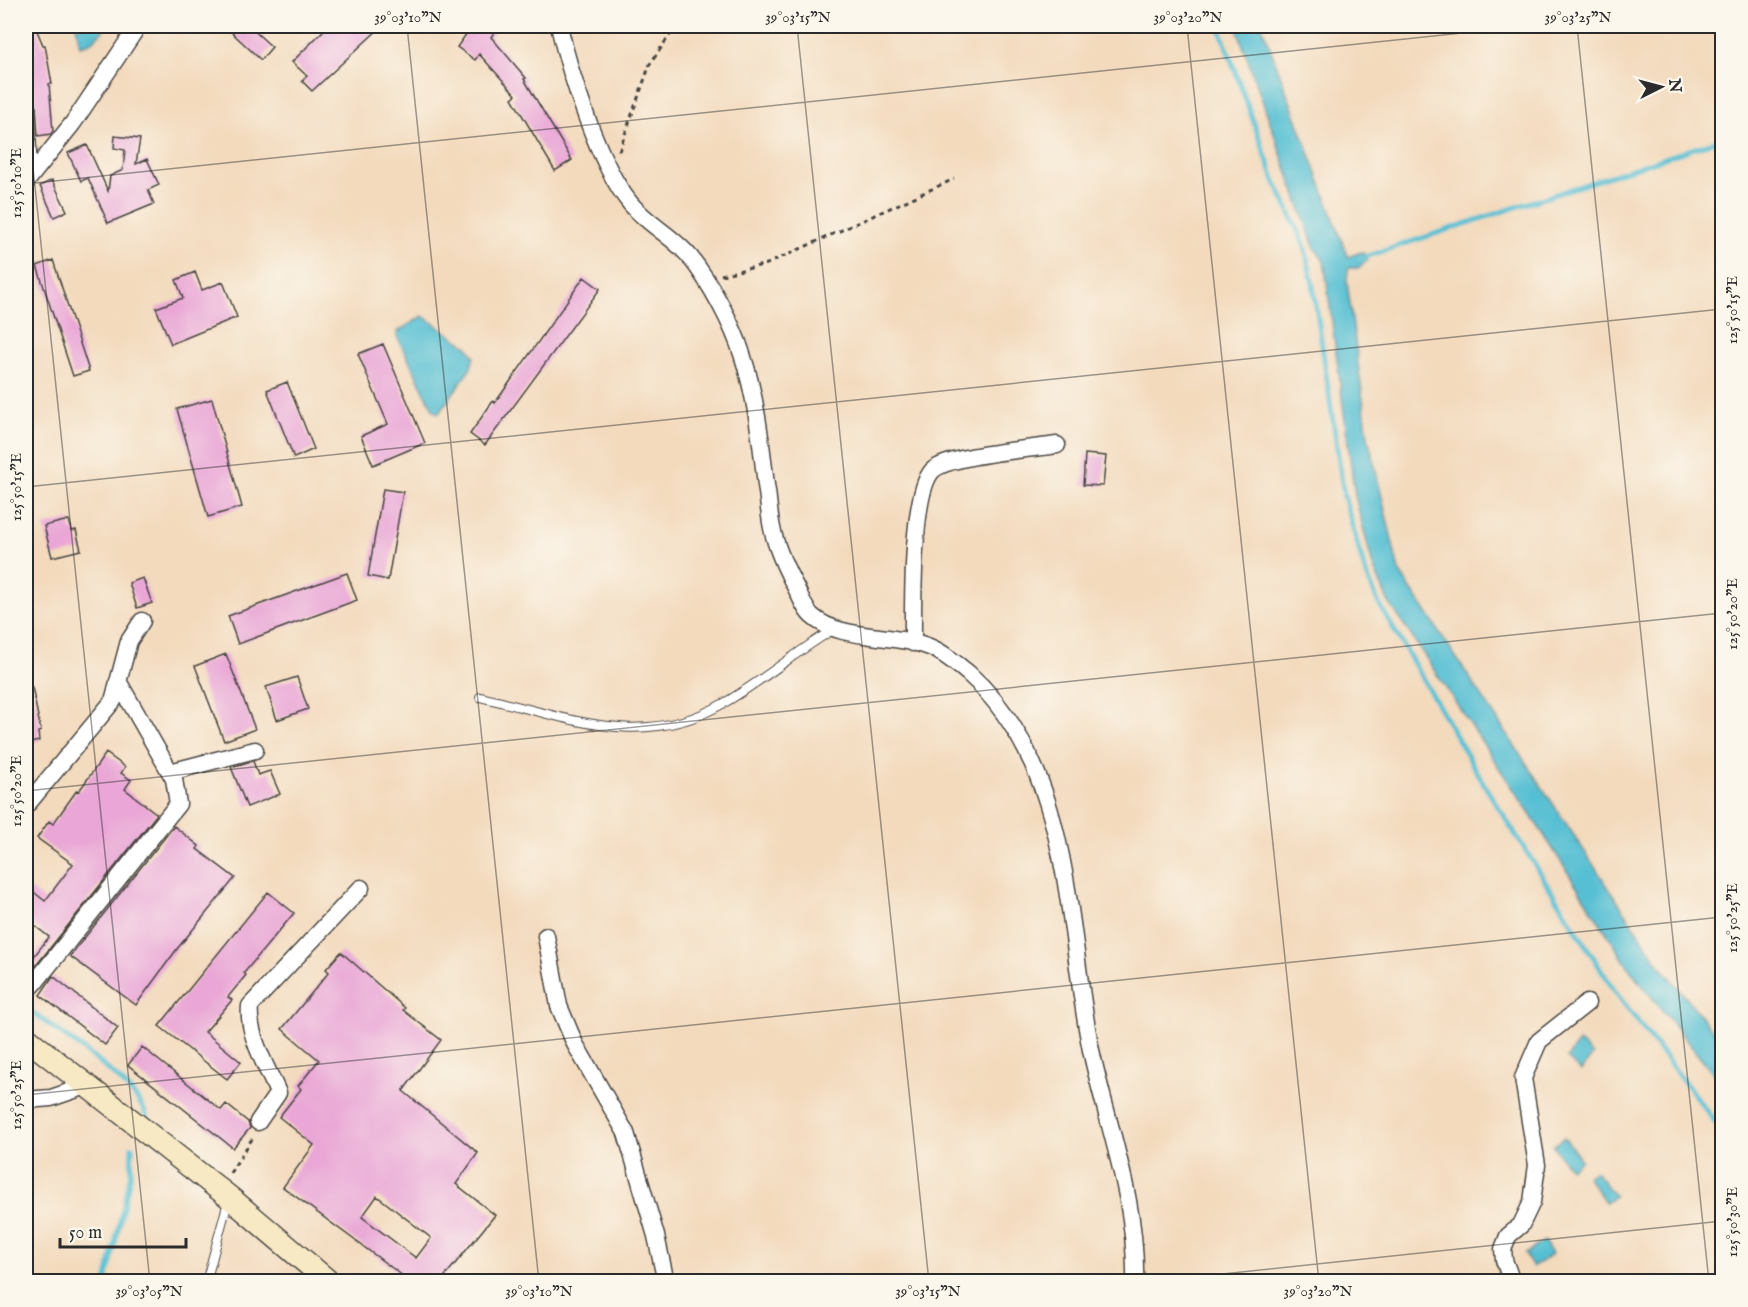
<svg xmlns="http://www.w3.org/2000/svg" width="1748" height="1307" font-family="'IM FELL English',serif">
	<rect width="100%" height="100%" fill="#fbf7ec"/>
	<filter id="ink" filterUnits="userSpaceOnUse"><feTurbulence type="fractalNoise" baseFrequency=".0167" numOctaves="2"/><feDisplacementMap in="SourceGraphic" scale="12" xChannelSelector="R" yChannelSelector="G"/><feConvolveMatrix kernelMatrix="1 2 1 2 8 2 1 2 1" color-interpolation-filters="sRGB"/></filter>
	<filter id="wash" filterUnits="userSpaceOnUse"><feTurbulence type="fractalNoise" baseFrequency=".008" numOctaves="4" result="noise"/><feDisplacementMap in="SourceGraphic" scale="24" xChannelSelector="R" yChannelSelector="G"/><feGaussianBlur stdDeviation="1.35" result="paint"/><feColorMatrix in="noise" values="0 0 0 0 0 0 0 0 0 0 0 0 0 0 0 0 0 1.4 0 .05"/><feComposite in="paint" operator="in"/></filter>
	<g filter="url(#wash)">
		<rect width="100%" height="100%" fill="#f3dabd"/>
		<path fill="#57bfd3" stroke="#41757f" stroke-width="1.5" d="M76,26H108L90,43L80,46Z
			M1236,26H1262L1348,257L1361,252L1365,254L1368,260L1358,268H1348L1347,282L1368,437L1399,571L1659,964L1722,1042V1085L1631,971L1542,832L1388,601L1373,566L1355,496L1324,261L1314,247Z
			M423,316L468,347L474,356L471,368L439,413L434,411L397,336V332Z
			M1579,1042L1593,1055L1581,1071L1567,1058Z
			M1564,1137L1581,1160L1570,1169L1553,1146Z
			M1595,1171L1615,1196L1606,1203L1587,1177Z
			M1544,1241L1552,1254L1533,1267L1525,1254Z"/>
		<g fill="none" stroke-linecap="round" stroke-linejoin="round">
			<path stroke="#57bfd3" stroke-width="5" d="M1219,26L1274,179L1304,244L1313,285L1344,496L1364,568L1378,602L1488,791L1616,993L1722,1131
				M1359,259L1722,139
				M26,1008C53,1028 143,1087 147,1119
				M106,1282L131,1173L132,1147"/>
		</g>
		<g id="blocks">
			<path fill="#e9a6d6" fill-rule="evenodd" d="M26,26H35L43,45H45L52,84H49L53,131L51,134L38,136L36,105L31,96L26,60Z
				M225,26H249L272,47L261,60Z
				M328,26H382L312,91L302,81L307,76L292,62Z
				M472,26H499L491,37L526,78L524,79L572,160L555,171L512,98L516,95L479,54L475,60L457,47Z
				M115,136L140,139L136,164L147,159L159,185L148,190L154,204L108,223L88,178L81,181L68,153L87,145L108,191L110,176L123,170L125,150L114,148Z
				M52,180L67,211L54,217L40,186Z
				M53,260L89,371L73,376L37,266Z
				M195,272L202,290L223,282L237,317L171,344L156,308L183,298L176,280Z
				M584,277L600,289L485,445L470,434L493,401L495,403Z
				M383,344L425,443L373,465L361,436L388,424L358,354Z
				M287,382L314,449L294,458L267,390Z
				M212,399L242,507L208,517L177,409Z
				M1085,454L1106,456L1103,486L1083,485Z
				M383,489L403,492L388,580L368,576Z
				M69,520L72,531L76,530L81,550L52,557L44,526Z
				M347,573L357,600L238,644L228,616Z
				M143,578L152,603L137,608L129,583Z
				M226,654L255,729L224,741L195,666Z
				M297,677L308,709L277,720L266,687Z
				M32,687L41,731L38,732L39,741L26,744V688Z
				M106,753L125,767L121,773L131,780L125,789L157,814L26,978V954L32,959L49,937L26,919V886L45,901L73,864L37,838L49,821L53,824L77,790L79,791Z
				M253,761L258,775L270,771L280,794L247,807L231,767Z
				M174,826L199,846L197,849L235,878L177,949L136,1005L70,956Z
				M268,892L294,913L244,973L246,975L228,997L232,1000L205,1032L241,1062L227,1079L159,1026Z
				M341,952L405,1008L403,1010L441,1040L403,1091L478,1153L456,1184L495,1215L441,1281H398L403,1276L283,1187L314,1145L279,1117L301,1089L298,1086L319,1060L282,1029L329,972L326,969ZM377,1196L431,1238L416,1258L362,1217Z
				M53,976L118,1028L105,1045L40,995Z
				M142,1047L221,1110L226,1104L248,1122L250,1128L233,1148L128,1065Z"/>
		</g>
	</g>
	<g filter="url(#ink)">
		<use href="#blocks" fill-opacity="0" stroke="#494541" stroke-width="1.5"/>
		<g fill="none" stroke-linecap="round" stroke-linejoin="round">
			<defs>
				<path id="lane" d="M480,697C565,716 642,752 724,703C762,681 796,652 834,629
					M206,1282L229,1198"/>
				<path id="street" d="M559,26C570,74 599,165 630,203C647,224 673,236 690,257C710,282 733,325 742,354C756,396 761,442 766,485C769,502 769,520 774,536C779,555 788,573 797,590C801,598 805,610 812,616C839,641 897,633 932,648C944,653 958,665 968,673C1074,768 1065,922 1091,1050C1108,1129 1137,1199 1135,1282
					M26,105L29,177
					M26,182L73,123L138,26
					M913,643C913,609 911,495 932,471C947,455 1032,449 1057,445
					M170,772L255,750
					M26,806L113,701L129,641L142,621
					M546,936L559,1006L575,1044L626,1133L656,1236L666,1282
					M33,985L178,804L174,779L118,681
					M26,1100L51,1098L86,1086
					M258,1122L278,1093C267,1067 247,1035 250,1006L361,888
					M1512,1282L1504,1260L1503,1249L1508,1236L1521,1225L1532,1202L1537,1165L1523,1078L1539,1041L1587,1003"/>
				<path id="secondary" d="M26,1038L229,1197L329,1282"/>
			</defs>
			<use href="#lane" stroke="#494541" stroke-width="10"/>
			<use href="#street" stroke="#494541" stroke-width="19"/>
			<use href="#secondary" stroke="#494541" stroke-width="25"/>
			<path stroke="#494541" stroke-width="3" stroke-dasharray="4.5 4.5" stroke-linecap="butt" d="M619,151L650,64L676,26
				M721,275L767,264L954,179
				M230,1173L254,1136"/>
			<use href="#lane" stroke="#fff" stroke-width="8"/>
			<use href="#street" stroke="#fff" stroke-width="16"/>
			<use href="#secondary" stroke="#f7e9c3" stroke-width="22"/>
		</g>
	</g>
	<path fill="none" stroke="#2b2b2b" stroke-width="1.5" stroke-opacity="0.45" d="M407,26L539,1282M797,26L929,1282M1187,26L1319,1282M1577,26L1709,1282M26,101L150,1282M26,184L1529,26M26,487L1722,309M26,791L1722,613M26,1095L1722,917M1147,1282L1722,1221"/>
	<rect width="1748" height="1307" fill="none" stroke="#fbf7ec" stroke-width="66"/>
	<g transform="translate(1661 87) rotate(84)" stroke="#fbf7ec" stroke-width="4.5" paint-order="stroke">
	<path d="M0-4.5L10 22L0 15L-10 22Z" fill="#2b2b2b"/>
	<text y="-9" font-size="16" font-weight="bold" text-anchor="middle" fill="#2b2b2b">N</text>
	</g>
	<path d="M60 1238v9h126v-9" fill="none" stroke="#2b2b2b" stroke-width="3"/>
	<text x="69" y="1238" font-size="18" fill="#2b2b2b" stroke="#fbf7ec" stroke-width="4.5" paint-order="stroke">50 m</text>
	<rect x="33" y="33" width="1682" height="1241" fill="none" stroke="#2b2b2b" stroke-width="2"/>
	<g font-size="15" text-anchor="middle" fill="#2b2b2b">
		<text x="408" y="22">39°03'10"N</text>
		<text x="798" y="22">39°03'15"N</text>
		<text x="1188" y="22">39°03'20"N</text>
		<text x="1578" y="22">39°03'25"N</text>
		<text transform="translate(16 183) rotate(-90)" y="5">125°50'10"E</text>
		<text transform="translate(1732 310) rotate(-90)" y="5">125°50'15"E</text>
		<text transform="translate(16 487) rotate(-90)" y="5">125°50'15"E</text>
		<text transform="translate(1732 614) rotate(-90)" y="5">125°50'20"E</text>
		<text transform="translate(16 791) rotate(-90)" y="5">125°50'20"E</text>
		<text transform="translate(1732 918) rotate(-90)" y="5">125°50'25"E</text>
		<text transform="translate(16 1095) rotate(-90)" y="5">125°50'25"E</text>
		<text transform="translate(1732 1222) rotate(-90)" y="5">125°50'30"E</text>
		<text x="149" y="1296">39°03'05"N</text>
		<text x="539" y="1296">39°03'10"N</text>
		<text x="928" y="1296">39°03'15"N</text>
		<text x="1318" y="1296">39°03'20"N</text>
	</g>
</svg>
